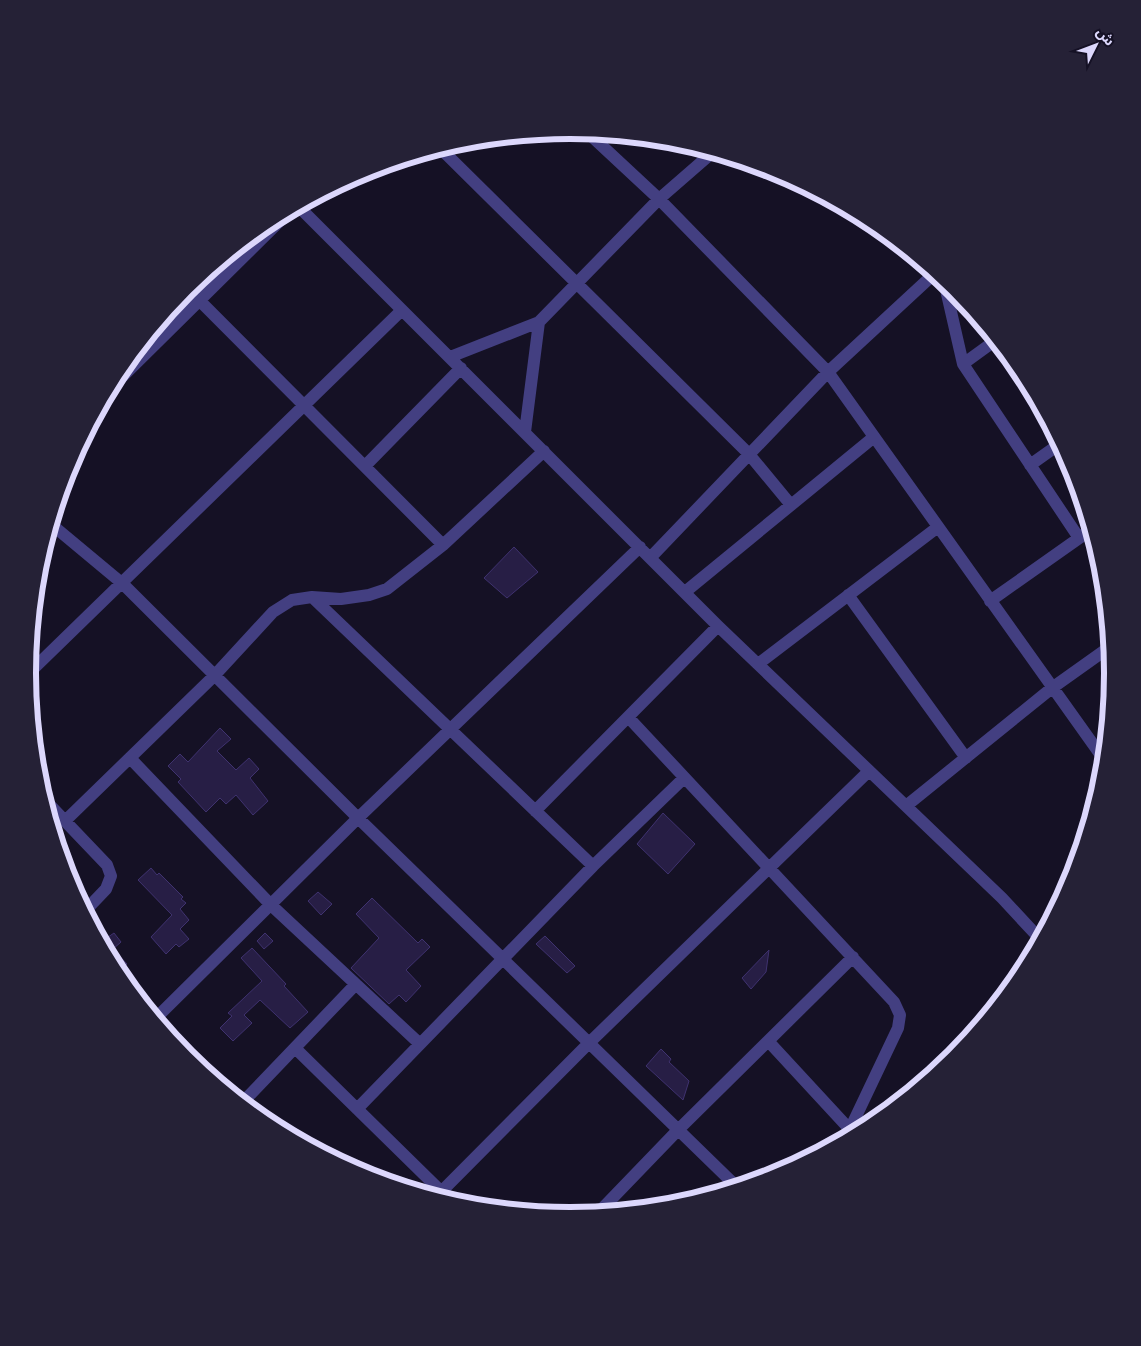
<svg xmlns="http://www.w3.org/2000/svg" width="1141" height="1346" font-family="'PT Sans Narrow','Noto Sans Arabic',sans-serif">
	<rect width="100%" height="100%" fill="#151125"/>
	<path fill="#271e45" stroke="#3f326f" d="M514,547L538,572L507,598L484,578Z
		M220,728L231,739L217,751L236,770L249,758L259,769L250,778L268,801L253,815L236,795L226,804L220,798L206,812L178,782L181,779L168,766L180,754L188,762Z
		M663,813L695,844L668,874L637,844Z
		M151,868L157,875L159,873L183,897L181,899L186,903L180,909L189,920L180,929L189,939L179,947L176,944L166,954L151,937L172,915L138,880Z
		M318,892L332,904L321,915L308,901Z
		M372,898L418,943L422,939L430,947L406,970L421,986L406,1002L399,995L389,1004L351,968L379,938L356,914Z
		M114,933L121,942L113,949L127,964L118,972L101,942Z
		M265,933L273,941L264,949L257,941Z
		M545,936L575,966L567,973L536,944Z
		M252,948L286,984L284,986L308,1012L290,1028L260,1000L244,1015L252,1023L233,1041L220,1028L232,1016L228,1013L262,981L241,958Z
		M769,950L766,972L751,989L742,978Z
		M661,1049L671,1059L669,1062L689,1081L683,1100L646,1066Z"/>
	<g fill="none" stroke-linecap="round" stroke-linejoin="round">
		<path stroke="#433f81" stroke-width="12" d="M586,131L659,199L828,372L1105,761
			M440,148L748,453L791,505
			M298,206L718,626L1002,898L1041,940
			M944,281L963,364L1079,538
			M187,288L443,545
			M450,357L539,322L659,199L713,152
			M963,364L996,340
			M109,390L292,209
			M525,432L539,322
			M1030,465L1061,443
			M365,466L461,368
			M51,524L123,584L358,818L737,1187
			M651,557L828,372L935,273
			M685,592L874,437
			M848,595L966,758
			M312,597L593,866
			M990,601L1092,529
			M758,664L938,527
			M28,674L402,310
			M628,717L894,1002L900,1015L898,1028L850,1129
			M130,758L271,905L420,1044
			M44,799L107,865L111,876L106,889L85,911
			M906,806L1052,688L1111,646
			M535,811L718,626
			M66,820L214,676L273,612L292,600L312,597L341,599L369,595L387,589L443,545L544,451
			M155,1019L358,818L640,547
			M769,1042L854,1134
			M295,1048L452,1202
			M242,1103L356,984
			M357,1109L593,866L684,778
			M436,1197L589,1043L869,771
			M598,1213L678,1130L853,957"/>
	</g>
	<path d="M0 0H1141V1346H0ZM36 673a534 534 0 1 1 1068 0a534 534 0 1 1-1068 0Z" fill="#252136" fill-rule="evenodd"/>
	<path fill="none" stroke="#dcd7fc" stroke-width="6" d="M36 673a534 534 0 1 1 1068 0a534 534 0 1 1-1068 0Z"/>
	<g transform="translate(1096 45) rotate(48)" stroke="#151125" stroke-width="4" paint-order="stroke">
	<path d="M0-4L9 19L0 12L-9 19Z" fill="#dcd7fc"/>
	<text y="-8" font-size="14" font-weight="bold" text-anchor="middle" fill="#dcd7fc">ش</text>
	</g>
</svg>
